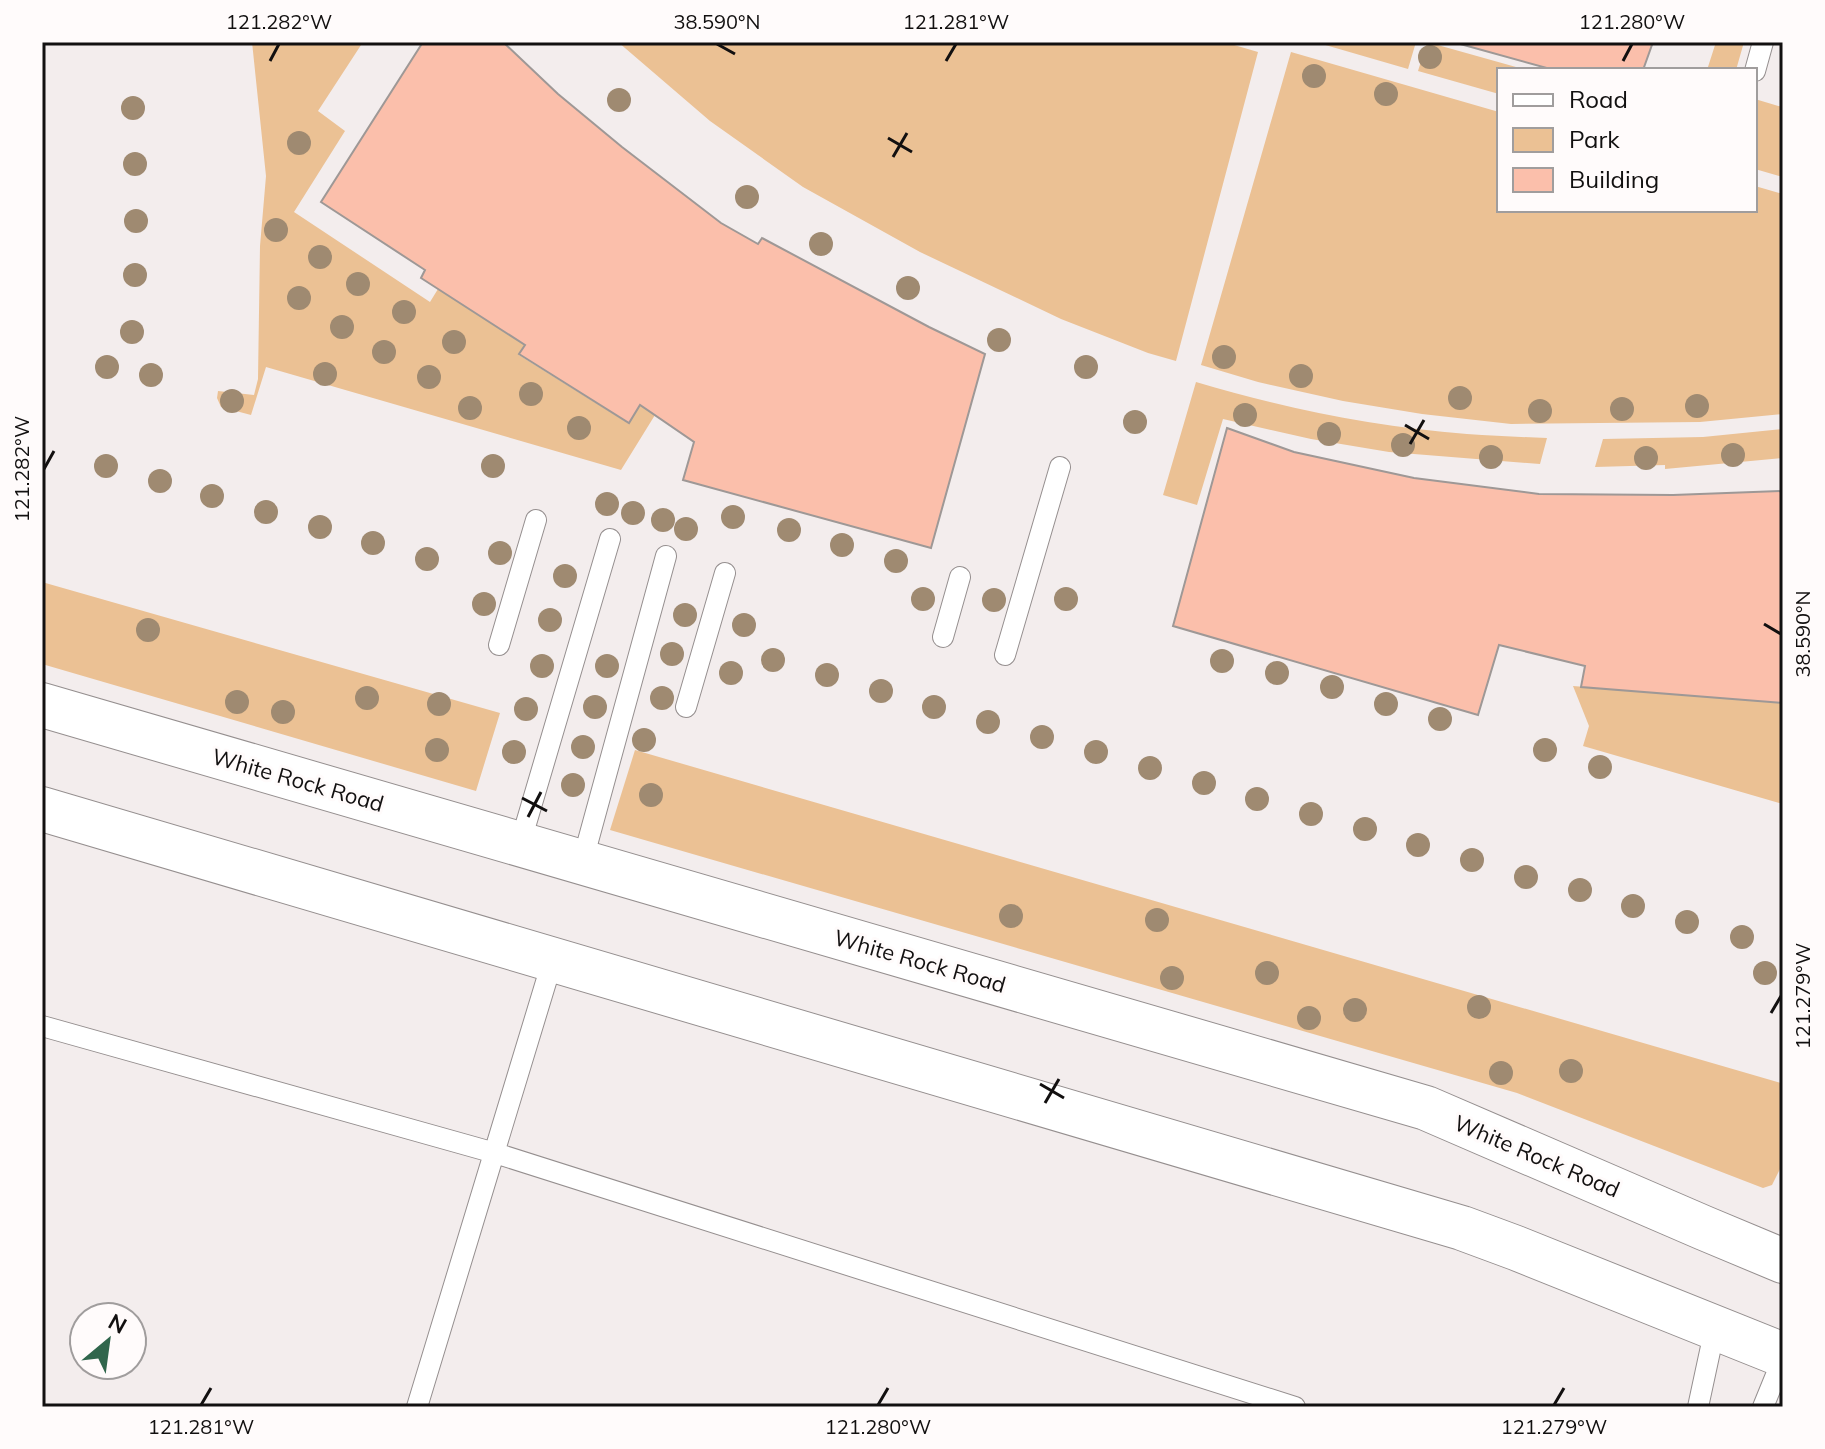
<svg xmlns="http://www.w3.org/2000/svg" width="1825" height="1449" font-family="Mulish,sans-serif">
	<rect width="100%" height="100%" fill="#f3eded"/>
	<path fill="#ebc194" d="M252,42H363L318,111L345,131L294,212L430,302L438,289L525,345L519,355L628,423L640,405L655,415L621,470L266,367L251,415L221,407L217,398L218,391L254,395L258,379L260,246L266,176Z
		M618,42H1224L1258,52L1176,361L1148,353L1061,319L920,252L803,187L710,121Z
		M1315,42H1416L1408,69Z
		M1427,42L1516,67L1515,70H1499V94L1418,71Z
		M1716,42H1744L1736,70H1707Z
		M1291,52L1499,112V210H1755V186L1783,194V414L1700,422L1511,424L1422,414L1343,401L1258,382L1201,365Z
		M1755,99L1782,107L1783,104V177L1755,169Z
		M1196,382C1284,408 1375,427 1467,434C1494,436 1520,437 1547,438L1540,464L1389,452L1311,439L1223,419L1197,505L1163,495Z
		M1783,429V458L1665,469V465L1595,467L1603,439L1703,437Z
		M42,582L500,713L476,791L42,664Z
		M1573,686L1783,703V804L1583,746L1589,726Z
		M635,750L1781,1083L1783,1077V1163L1772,1185L1763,1188L1517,1093L610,830Z"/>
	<path fill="#fbbfab" stroke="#9e9896" stroke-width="2" d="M423,42H503L558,94L622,147L721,223L758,244L762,238L929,327L985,354L931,548L683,480L694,442L640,405L629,423L519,354L525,345L421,278L425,270L321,202Z
		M1453,42H1653L1643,70H1554Z
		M1227,428L1294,452L1414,478L1539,494L1673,495L1783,491V703L1581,687L1585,666L1499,645L1478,715L1173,626Z"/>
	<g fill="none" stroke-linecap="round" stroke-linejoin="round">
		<defs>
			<path id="service" d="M1755,71L1763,42
				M943,637L960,577
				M499,645L536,520
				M1005,655L1060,467
				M686,707L725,573
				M520,844L610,539
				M582,863L666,556
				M42,1026L495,1153L1295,1407
				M417,1407L553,959
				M1698,1407L1715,1328
				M1763,1407L1783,1358"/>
			<path id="secondary" d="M42,705L1426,1108L1704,1228L1783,1261
				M42,809L1462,1228L1516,1248L1783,1355"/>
		</defs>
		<use href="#service" stroke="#958f8f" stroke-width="22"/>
		<use href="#secondary" stroke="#958f8f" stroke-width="46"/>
		<use href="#service" stroke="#fff" stroke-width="20"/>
		<use href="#secondary" stroke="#fff" stroke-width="44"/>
	</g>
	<g fill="#9f8a71">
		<circle cx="1430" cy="57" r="12"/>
		<circle cx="1314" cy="76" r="12"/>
		<circle cx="1386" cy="94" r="12"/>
		<circle cx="619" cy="100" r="12"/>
		<circle cx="133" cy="108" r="12"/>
		<circle cx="299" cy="143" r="12"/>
		<circle cx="135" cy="164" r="12"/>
		<circle cx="747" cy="197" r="12"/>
		<circle cx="136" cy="221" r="12"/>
		<circle cx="276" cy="230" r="12"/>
		<circle cx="821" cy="244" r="12"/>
		<circle cx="320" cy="257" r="12"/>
		<circle cx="135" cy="275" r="12"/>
		<circle cx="358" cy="284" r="12"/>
		<circle cx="908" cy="288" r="12"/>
		<circle cx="299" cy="298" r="12"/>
		<circle cx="404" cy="312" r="12"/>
		<circle cx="342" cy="327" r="12"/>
		<circle cx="132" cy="332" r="12"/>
		<circle cx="999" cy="340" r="12"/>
		<circle cx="454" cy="342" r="12"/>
		<circle cx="384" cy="352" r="12"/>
		<circle cx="1224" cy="357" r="12"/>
		<circle cx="107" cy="367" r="12"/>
		<circle cx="1086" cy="367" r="12"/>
		<circle cx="325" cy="374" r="12"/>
		<circle cx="151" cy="375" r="12"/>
		<circle cx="1301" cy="376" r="12"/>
		<circle cx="429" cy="377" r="12"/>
		<circle cx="531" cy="394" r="12"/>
		<circle cx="1460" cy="398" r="12"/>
		<circle cx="232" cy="401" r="12"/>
		<circle cx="1697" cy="406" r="12"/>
		<circle cx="470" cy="408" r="12"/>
		<circle cx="1622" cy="409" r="12"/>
		<circle cx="1540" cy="411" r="12"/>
		<circle cx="1245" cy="415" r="12"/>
		<circle cx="1135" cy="422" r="12"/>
		<circle cx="579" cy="428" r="12"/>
		<circle cx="1329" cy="434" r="12"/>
		<circle cx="1403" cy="445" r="12"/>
		<circle cx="1733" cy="455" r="12"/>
		<circle cx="1491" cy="457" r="12"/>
		<circle cx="1646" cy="458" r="12"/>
		<circle cx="106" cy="466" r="12"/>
		<circle cx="493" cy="466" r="12"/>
		<circle cx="160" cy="481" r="12"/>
		<circle cx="212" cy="496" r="12"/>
		<circle cx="607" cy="504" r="12"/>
		<circle cx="266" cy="512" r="12"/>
		<circle cx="633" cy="513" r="12"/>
		<circle cx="733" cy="517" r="12"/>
		<circle cx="663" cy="520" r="12"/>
		<circle cx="320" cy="527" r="12"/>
		<circle cx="686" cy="529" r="12"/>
		<circle cx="789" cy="530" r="12"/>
		<circle cx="373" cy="543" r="12"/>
		<circle cx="842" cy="545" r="12"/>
		<circle cx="500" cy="553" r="12"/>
		<circle cx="427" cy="559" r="12"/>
		<circle cx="896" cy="561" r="12"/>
		<circle cx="565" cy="576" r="12"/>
		<circle cx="923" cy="599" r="12"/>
		<circle cx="1066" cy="599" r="12"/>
		<circle cx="994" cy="600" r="12"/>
		<circle cx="484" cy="604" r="12"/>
		<circle cx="685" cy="615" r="12"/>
		<circle cx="550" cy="620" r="12"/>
		<circle cx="744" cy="625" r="12"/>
		<circle cx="148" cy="630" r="12"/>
		<circle cx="672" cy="654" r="12"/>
		<circle cx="773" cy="660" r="12"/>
		<circle cx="1222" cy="661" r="12"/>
		<circle cx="542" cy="666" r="12"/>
		<circle cx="607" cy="666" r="12"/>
		<circle cx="731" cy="673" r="12"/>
		<circle cx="1277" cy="673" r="12"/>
		<circle cx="827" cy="675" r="12"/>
		<circle cx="1332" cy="687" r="12"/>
		<circle cx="881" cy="691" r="12"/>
		<circle cx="367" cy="698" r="12"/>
		<circle cx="662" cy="698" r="12"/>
		<circle cx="237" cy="702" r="12"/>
		<circle cx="439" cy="704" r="12"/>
		<circle cx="1386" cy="704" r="12"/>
		<circle cx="595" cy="707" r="12"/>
		<circle cx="934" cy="707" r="12"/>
		<circle cx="526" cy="709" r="12"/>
		<circle cx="283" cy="712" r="12"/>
		<circle cx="1440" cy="719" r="12"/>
		<circle cx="988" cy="722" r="12"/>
		<circle cx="1042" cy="737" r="12"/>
		<circle cx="644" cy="740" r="12"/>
		<circle cx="583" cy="747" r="12"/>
		<circle cx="437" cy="750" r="12"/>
		<circle cx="1545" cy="750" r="12"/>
		<circle cx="514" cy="752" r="12"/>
		<circle cx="1096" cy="752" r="12"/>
		<circle cx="1600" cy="767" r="12"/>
		<circle cx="1150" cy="768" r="12"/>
		<circle cx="1204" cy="783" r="12"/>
		<circle cx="573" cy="785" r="12"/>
		<circle cx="651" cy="795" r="12"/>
		<circle cx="1257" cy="799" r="12"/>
		<circle cx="1311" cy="814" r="12"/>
		<circle cx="1365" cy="829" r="12"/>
		<circle cx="1418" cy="845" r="12"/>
		<circle cx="1472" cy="860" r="12"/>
		<circle cx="1526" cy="877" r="12"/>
		<circle cx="1580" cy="890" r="12"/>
		<circle cx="1633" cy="906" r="12"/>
		<circle cx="1011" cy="916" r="12"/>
		<circle cx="1157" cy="920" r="12"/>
		<circle cx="1687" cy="922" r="12"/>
		<circle cx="1742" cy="937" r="12"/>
		<circle cx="1267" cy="973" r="12"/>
		<circle cx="1765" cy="973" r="12"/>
		<circle cx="1172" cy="978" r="12"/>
		<circle cx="1479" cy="1007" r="12"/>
		<circle cx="1355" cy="1010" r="12"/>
		<circle cx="1309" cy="1018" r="12"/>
		<circle cx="1571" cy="1071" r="12"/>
		<circle cx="1501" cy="1073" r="12"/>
	</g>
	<path fill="none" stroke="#121010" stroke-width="3" d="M717,44L735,54M270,61L279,44M946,61L956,44M1623,61L1632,44M888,138L912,152M893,157L907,133M1405,425L1429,439M1410,444L1424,420M44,469L54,451M1764,624L1781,634M522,798L547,811M528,817L541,792M1771,1013L1781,996M1040,1084L1064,1098M1045,1103L1059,1079M201,1405L211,1388M878,1405L888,1388M1554,1405L1564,1388"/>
	<g text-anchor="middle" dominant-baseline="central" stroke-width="6" stroke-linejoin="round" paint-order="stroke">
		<g font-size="22" fill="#121010" stroke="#fffbfb">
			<text transform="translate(298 780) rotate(16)">White Rock Road</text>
			<text transform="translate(920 961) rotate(16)">White Rock Road</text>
			<text transform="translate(1537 1156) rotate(23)">White Rock Road</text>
		</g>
	</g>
	<rect width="1825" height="1449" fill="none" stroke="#fffbfb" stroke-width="88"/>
	<rect x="1497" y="68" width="260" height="144" fill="#fffbfb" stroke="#a09d9d" stroke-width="2"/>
	<rect x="1513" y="94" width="40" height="12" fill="#ffffff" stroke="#a09d9d" stroke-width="2"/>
	<text x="1569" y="108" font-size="24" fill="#121010">Road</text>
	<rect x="1513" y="128" width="40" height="24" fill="#ebc194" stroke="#a09d9d" stroke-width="2"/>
	<text x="1569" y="148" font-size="24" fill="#121010">Park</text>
	<rect x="1513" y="168" width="40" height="24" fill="#fbbfab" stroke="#a09d9d" stroke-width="2"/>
	<text x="1569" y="188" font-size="24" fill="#121010">Building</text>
	<g transform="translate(108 1341) rotate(29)"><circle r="38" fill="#fffbfb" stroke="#a09d9d" stroke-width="2"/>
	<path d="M0-6L14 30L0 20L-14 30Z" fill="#30664c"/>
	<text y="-12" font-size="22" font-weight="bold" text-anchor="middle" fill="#121010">N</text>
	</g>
	<rect x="44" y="44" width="1737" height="1361" fill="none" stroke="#121010" stroke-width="3"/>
	<g font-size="20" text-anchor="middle" fill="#121010">
		<text x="279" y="29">121.282°W</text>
		<text x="717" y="29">38.590°N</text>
		<text x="956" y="29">121.281°W</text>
		<text x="1632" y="29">121.280°W</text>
		<text transform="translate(22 469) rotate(-90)" y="7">121.282°W</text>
		<text transform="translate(1803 634) rotate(-90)" y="7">38.590°N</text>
		<text transform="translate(1803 996) rotate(-90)" y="7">121.279°W</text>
		<text x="201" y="1434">121.281°W</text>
		<text x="878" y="1434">121.280°W</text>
		<text x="1554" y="1434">121.279°W</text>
	</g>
</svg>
